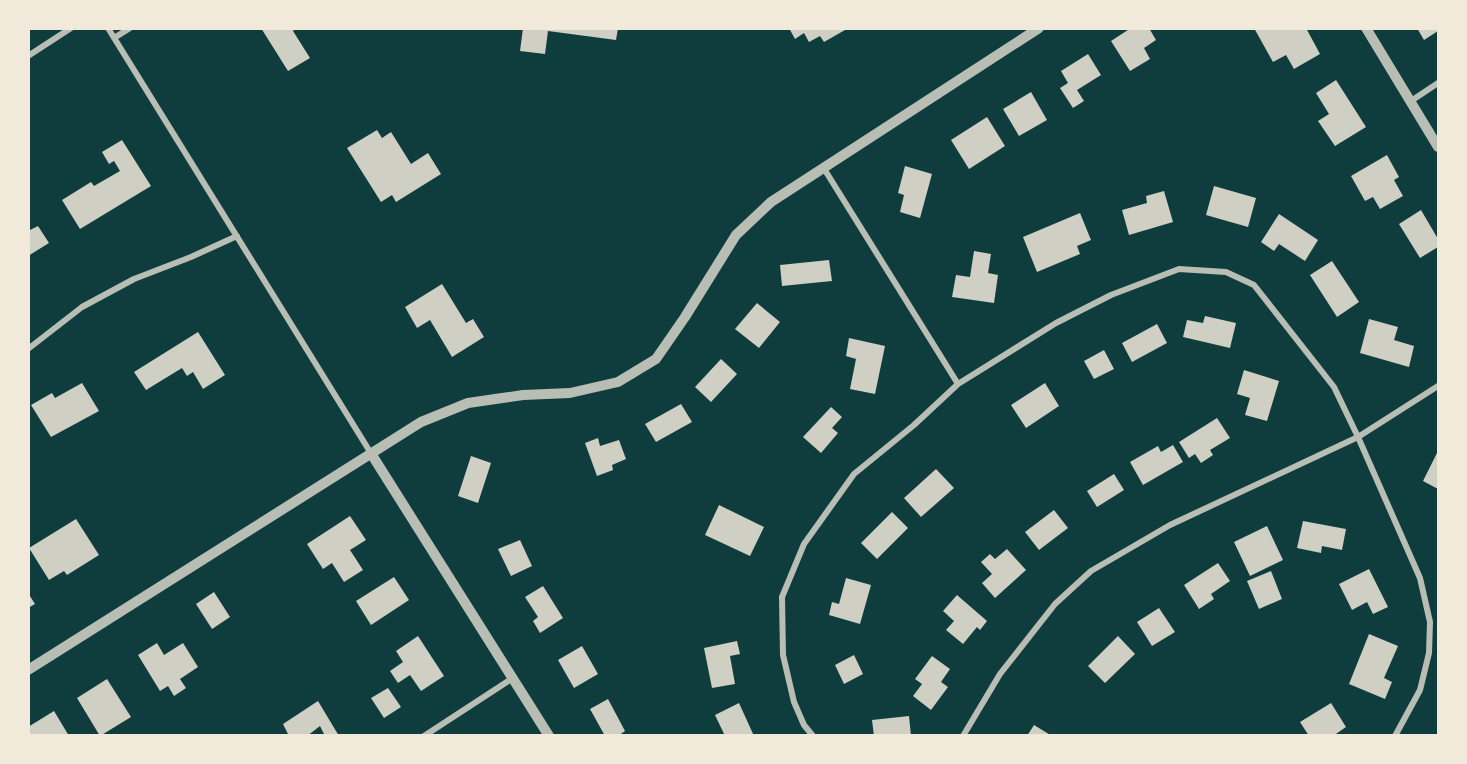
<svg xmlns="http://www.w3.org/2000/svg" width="1467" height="764" font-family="'Playfair Display',serif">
	<rect width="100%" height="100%" fill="#0f3d3e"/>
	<path fill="#cfcfc3" d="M261,28H296L293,31L310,58L288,71Z
		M523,28H618L616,40L548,31L545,54L520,51Z
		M789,28H845V30L824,42L820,36L809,42L804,33L795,39Z
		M1131,28H1149L1156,40L1144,48L1150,59L1130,71L1111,41Z
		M1254,28H1306L1320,54L1294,69L1286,55L1273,62Z
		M1417,28H1438V31L1424,40Z
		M1088,54L1101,75L1077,90L1084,101L1073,108L1060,88L1068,83L1061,71Z
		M1336,80L1366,127L1335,146L1318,121L1329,114L1316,93Z
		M1031,92L1047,120L1019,136L1003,109Z
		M987,117L1005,146L969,169L951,140Z
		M377,130L382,138L391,132L411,164L428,153L441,174L396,202L392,195L381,202L347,148Z
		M122,140L151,186L80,229L62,200L91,182L94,186L120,171L114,161L109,164L102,152Z
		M1387,155L1399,177L1394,180L1403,196L1380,209L1373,197L1365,201L1351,176Z
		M905,166L932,174L920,218L900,212L904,195L898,193Z
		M1214,186L1256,198L1248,227L1206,215Z
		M1164,191L1173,222L1129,235L1122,210L1147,203L1146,196Z
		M1421,210L1438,239V247L1420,258L1399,224Z
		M1080,213L1091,240L1077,246L1080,254L1037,272L1023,237Z
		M1279,214L1318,240L1305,261L1279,244L1274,251L1261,242Z
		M38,226L49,243L28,256V231Z
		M974,251L991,254L988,273L998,275L994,303L952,297L956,275L970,277Z
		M829,260L832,281L782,286L780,265Z
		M1332,261L1359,302L1337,317L1310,275Z
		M442,284L466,323L473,319L484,337L452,357L430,320L417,328L405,307Z
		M757,303L780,322L759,348L735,329Z
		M1205,316L1236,323L1230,348L1183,337L1187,320L1203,323Z
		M1369,319L1398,327L1394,340L1414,346L1409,367L1360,353Z
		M1157,324L1167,343L1132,362L1122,343Z
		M198,332L225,375L203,389L193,372L187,376L182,368L146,390L134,372Z
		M849,338L885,346L875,394L850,389L856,359L846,356Z
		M1104,350L1114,369L1094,379L1084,361Z
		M721,359L737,374L711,402L695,387Z
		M1244,370L1279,381L1267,421L1245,415L1250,398L1237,394Z
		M82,383L99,411L51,437L31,405L52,393L55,398Z
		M1045,383L1059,406L1026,428L1011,405Z
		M681,404L692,422L656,442L645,424Z
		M831,407L842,417L832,428L838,433L821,453L803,437Z
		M1217,418L1230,438L1210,450L1213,455L1201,463L1195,454L1189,458L1179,442Z
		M598,438L600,446L619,440L626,459L612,465L613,470L597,476L585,443Z
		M1173,445L1183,462L1143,485L1130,462L1158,446L1161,452Z
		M1438,451V489L1423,481Z
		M471,456L491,463L478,503L458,496Z
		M936,469L954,488L921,517L904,498Z
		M1114,474L1124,490L1097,507L1087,491Z
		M719,505L764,527L750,556L705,535Z
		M1054,510L1068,528L1039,550L1025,532Z
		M892,512L908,528L877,559L861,543Z
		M350,516L366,540L350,550L363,570L344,582L332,563L323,569L307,544Z
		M76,519L99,555L67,575L64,571L49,580L29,548Z
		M1303,521L1346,529L1342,550L1322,546L1321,553L1297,548Z
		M1267,526L1283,560L1250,576L1234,542Z
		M520,540L532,566L511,576L498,549Z
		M1007,549L1026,570L995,598L982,583L992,574L981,562L990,554L995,559Z
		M1218,563L1230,581L1211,594L1214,599L1199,609L1184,585Z
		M1369,569L1388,607L1373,614L1367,602L1352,610L1339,584Z
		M1271,571L1282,599L1259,609L1247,581Z
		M394,577L409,600L371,625L356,601Z
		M846,578L871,585L860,624L829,615L832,602L839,604Z
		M543,586L563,618L540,633L533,621L538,617L525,597Z
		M214,592L230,617L212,629L196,604Z
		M28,593L35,604L28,608Z
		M957,595L987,621L980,630L977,627L963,644L946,630L954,621L943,611Z
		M1159,608L1175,632L1152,646L1137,622Z
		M1369,634L1398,646L1384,678L1392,682L1385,699L1349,684Z
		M418,636L444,676L421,691L410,675L398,683L390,671L403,662L396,651Z
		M1118,636L1135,654L1105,683L1088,666Z
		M737,641L740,654L730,656L735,684L712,688L704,648Z
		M157,643L164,655L183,643L198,667L180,679L186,688L174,696L168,686L160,691L138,655Z
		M582,646L598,674L574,688L558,660Z
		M854,655L863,674L844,684L835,665Z
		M932,656L950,669L941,682L948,687L931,710L913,696L922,684L915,679Z
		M107,679L131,717L100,736L77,698Z
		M388,688L401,707L384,718L371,698Z
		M608,699L625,731L618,736H605L590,709Z
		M318,701L339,736H325L320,726L307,736H289L283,724Z
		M739,703L754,736H725L715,715Z
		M1331,703L1346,727L1333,736H1309L1300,722Z
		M54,711L69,736H28V727Z
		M909,716L911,736H874L872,720Z
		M1034,725L1052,736H1027Z"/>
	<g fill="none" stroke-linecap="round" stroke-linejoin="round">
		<path stroke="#b8beb3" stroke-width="6" d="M108,28L372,455
			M114,38L130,28
			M28,56L71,28
			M1411,101L1438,83
			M823,167L958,384
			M28,349L82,307L134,279L191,257L237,236
			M424,736L513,678
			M813,736L804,725L794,702L783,655L782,597L804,544L854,474L914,425L958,384L1056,323L1111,295L1179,269L1226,272L1254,285L1334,387L1358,437L1420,578L1430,622L1429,653L1420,690L1395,736
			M963,736L1000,674L1055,604L1091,571L1170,525L1358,437L1438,386"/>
		<path stroke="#b8beb3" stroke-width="10" d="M1366,28L1438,147
			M372,455L549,736
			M28,670L421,422L468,403L523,395L570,393L618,382L656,359L685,317L736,235L771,202L1039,28"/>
	</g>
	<rect width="1467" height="764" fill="none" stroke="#f1e9da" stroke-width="60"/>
</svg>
